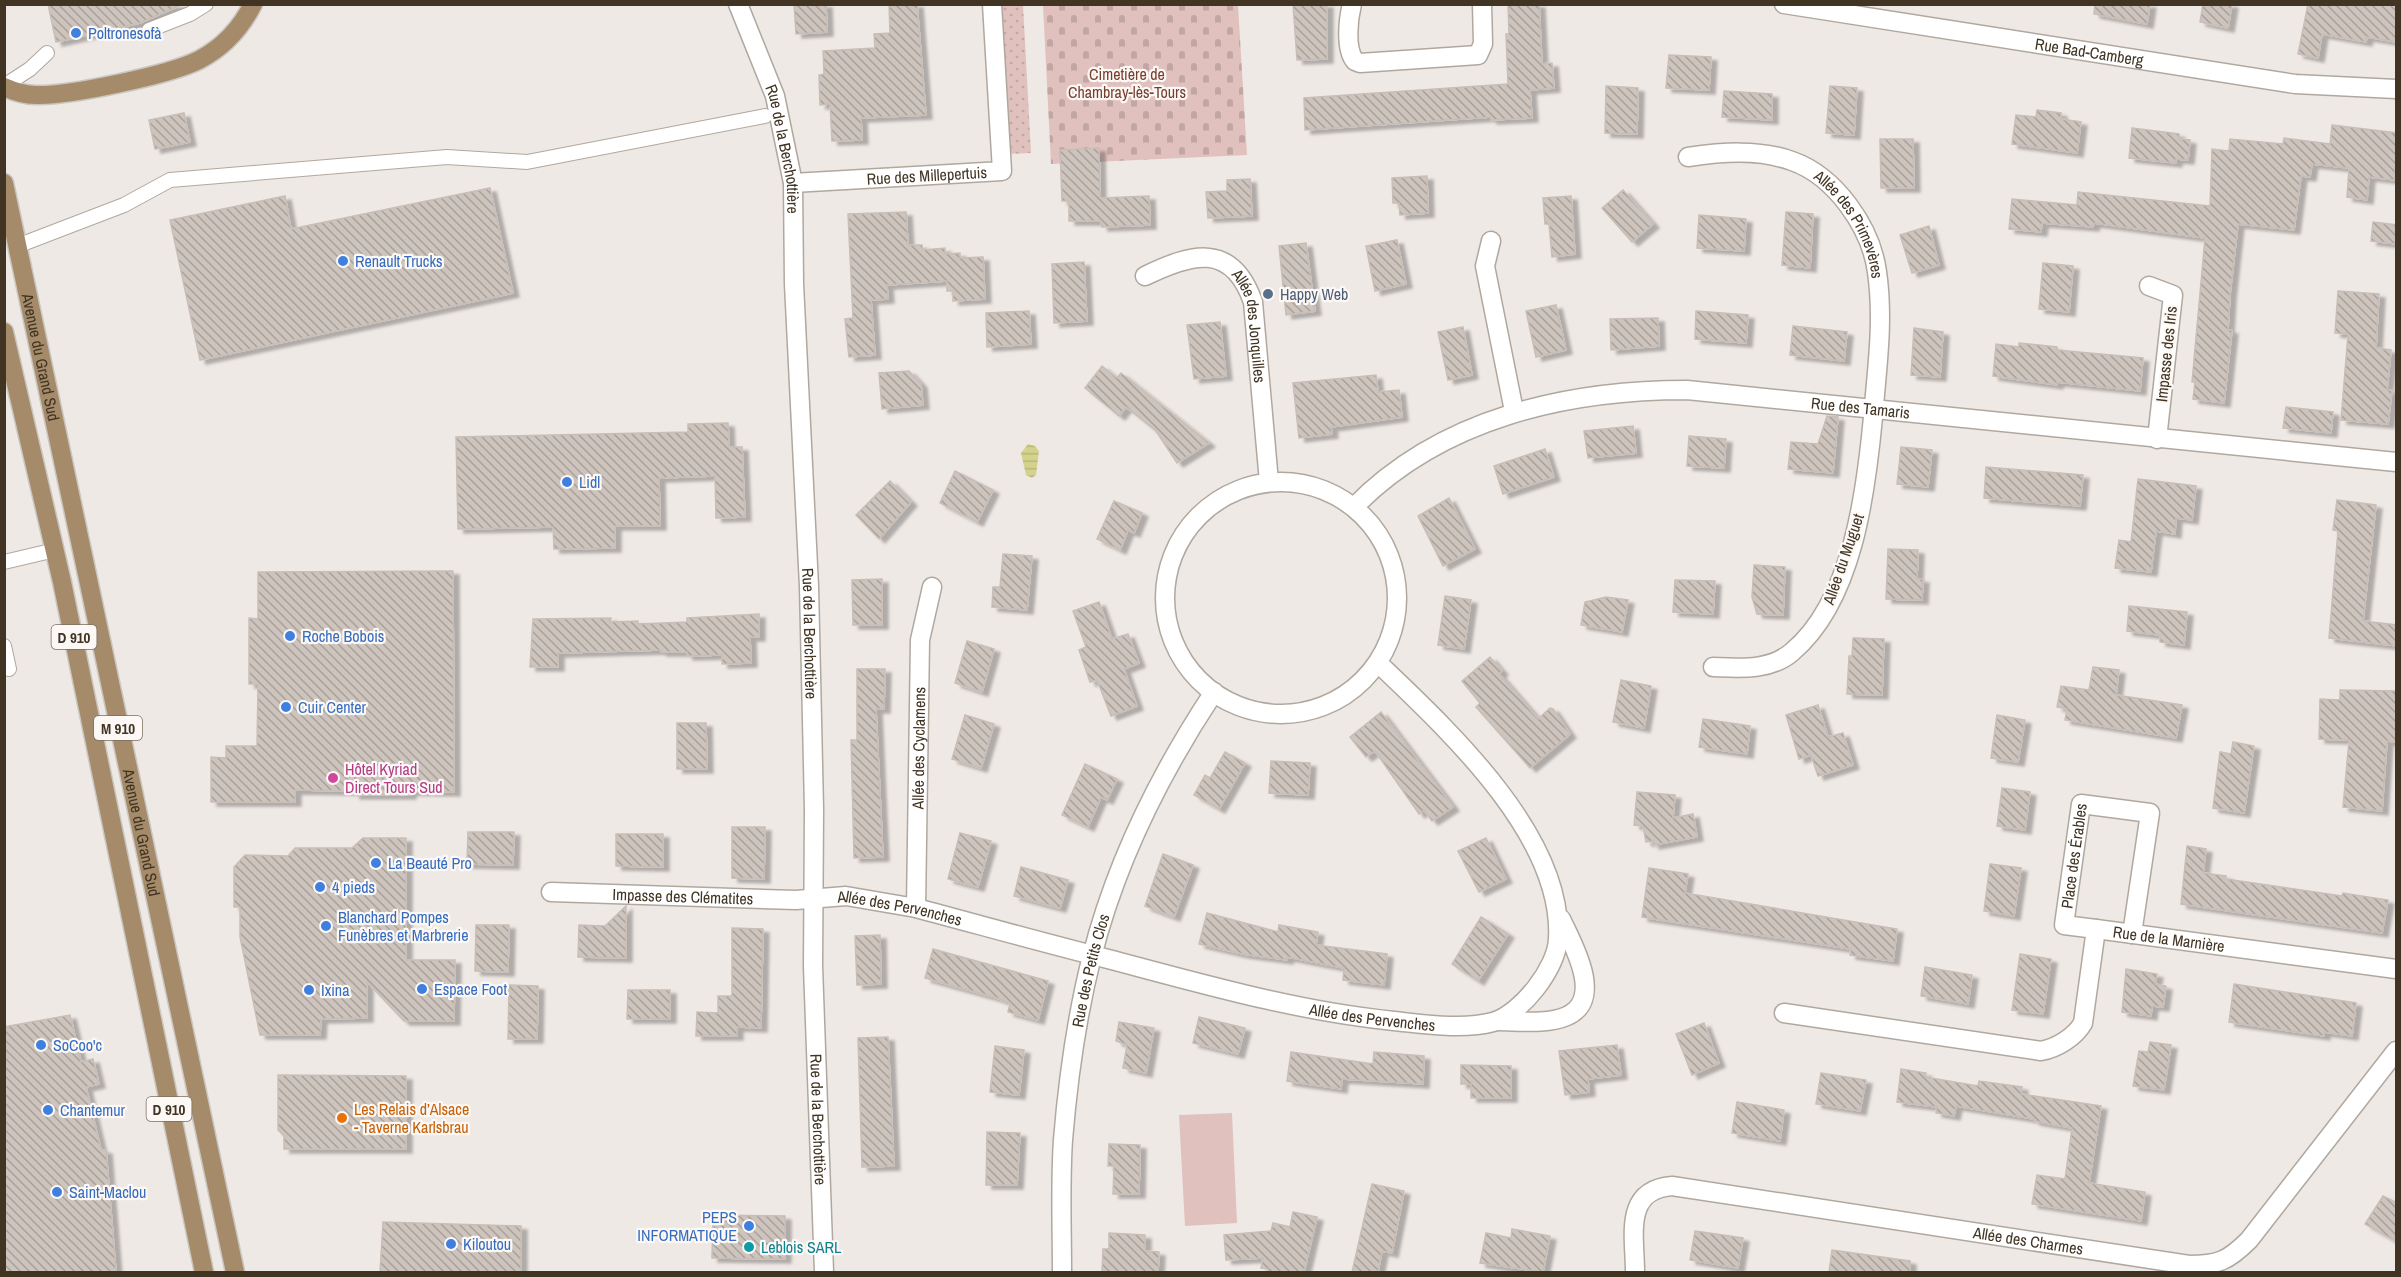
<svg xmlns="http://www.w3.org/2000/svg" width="2401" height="1277" font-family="'Archivo Narrow',sans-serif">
	<defs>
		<pattern id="grass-dots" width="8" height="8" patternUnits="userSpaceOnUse" patternTransform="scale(1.5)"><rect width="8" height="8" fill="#e0c1be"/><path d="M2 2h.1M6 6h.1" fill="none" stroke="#c1a6a3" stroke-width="1.8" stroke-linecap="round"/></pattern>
		<pattern id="cemetery-stones" width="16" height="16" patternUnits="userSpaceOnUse" patternTransform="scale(1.5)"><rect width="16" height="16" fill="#e0c1be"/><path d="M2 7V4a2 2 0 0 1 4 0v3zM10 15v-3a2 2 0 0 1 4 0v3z" fill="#c1a6a3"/></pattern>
		<pattern id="water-rules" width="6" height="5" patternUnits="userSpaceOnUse" patternTransform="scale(1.5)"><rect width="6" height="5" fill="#d4d38d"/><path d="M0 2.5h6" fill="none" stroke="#b7b679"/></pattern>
		<pattern id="building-back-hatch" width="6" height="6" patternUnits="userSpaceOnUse" patternTransform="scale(1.5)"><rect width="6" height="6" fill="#cdc4bd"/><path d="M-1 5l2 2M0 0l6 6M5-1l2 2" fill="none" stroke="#a8a099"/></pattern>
		<filter id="shadow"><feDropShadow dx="6" dy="4" stdDeviation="1.5" flood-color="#0004"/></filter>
	</defs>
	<rect width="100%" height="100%" fill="#efe9e5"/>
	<path fill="url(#grass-dots)" d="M1000,5H1023L1031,153L1008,154Z"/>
	<path fill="url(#cemetery-stones)" d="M1043,5H1238L1247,155L1051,164Z"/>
	<path fill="#e0c1be" d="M1232,1113L1237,1223L1185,1226L1179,1115Z"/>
	<path fill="url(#water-rules)" d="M1028,444L1035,446L1039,451L1036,475L1032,478L1026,475L1021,453Z"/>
	<path fill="url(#building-back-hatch)" stroke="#c9beb7" stroke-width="1.5" filter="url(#shadow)" d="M48,4H183L140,23L56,42Z
		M794,4H826L827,32L796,34Z
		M889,4H917L926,115L861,118L862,140L832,141L830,104L820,105L819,75L824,74L823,51L875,48L874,34L890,33Z
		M1293,4H1327V59L1297,60Z
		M1508,4H1539L1542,64L1552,63L1554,88L1530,90L1532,118L1491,120V117L1305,130L1304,98L1508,84L1506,34H1509Z
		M2095,4H2150L2147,24L2094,14Z
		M2203,4H2232L2228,28L2200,22Z
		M2308,4H2397V42L2367,37L2366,42L2322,34L2318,58L2298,54Z
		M1669,55L1711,57L1709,90L1666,88Z
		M1606,86L1638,88L1637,134L1605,133Z
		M1830,86L1857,88L1854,135L1826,133Z
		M1724,91L1772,94V120L1722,117Z
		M2037,110L2061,113V119L2081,122L2077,153L2012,144L2016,115L2036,117Z
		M184,113L190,142L155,149L149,120Z
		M2332,125L2397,133L2395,180L2369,177L2367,200L2347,197L2349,168L2312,164L2310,177L2301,176L2294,230L2238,224L2230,295L2228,330H2232L2224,403L2193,399L2195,382H2192L2205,238L2094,223L2093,227L2042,223L2041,232L2009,229L2012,199L2077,205L2078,192L2210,206L2212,149L2229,151L2230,139L2283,144L2284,138L2330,144Z
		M2132,128L2179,134V139L2190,140L2188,160L2176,159V163L2129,158Z
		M1880,139H1913L1914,188H1881Z
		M1099,148L1100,198L1149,196L1150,225L1102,227L1101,221H1069V201H1062L1060,150Z
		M1427,176L1428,213L1400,215L1399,203H1393L1392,178Z
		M1250,179L1252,216L1208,218L1206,192L1227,191V180Z
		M490,188L513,293L200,360L170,220L285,196L291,229Z
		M1623,190L1653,224L1632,242L1602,208Z
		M1571,196L1575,254L1552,257L1549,224H1545L1543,198Z
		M906,212L908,245H922L923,250L945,248V254L960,253V258L983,257L985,299L953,301V291H947V281L887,285L888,299L871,300L875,355L849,357L845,319L853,318L848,214Z
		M1786,212L1813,214L1810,268L1782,265Z
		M1699,215L1746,219L1744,251L1697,248Z
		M2373,222L2397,225V244L2371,241Z
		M1929,226L1939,265L1912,273L1900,235Z
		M1397,240L1406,284L1375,291L1366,246Z
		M1306,243L1315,311L1286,315L1279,246Z
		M1084,262L1087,321L1054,323L1052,264Z
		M2043,263L2073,266L2069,312L2039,309Z
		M2338,291L2379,294L2376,348L2391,350L2387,390H2392L2388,424L2341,420L2348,334L2335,333Z
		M1556,305L1566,350L1536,357L1526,311Z
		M1029,311L1031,344L987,347L986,313Z
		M1696,311L1748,315L1746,343L1695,339Z
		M1658,318L1659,346L1611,350L1610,319Z
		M1220,322L1226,376L1194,379L1187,325Z
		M1793,326L1847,332L1844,361L1790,355Z
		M1463,327L1472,375L1448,380L1438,332Z
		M1914,328L1943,332L1940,377L1911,375Z
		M2019,343L2057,347V350L2143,358L2140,391L2057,382V385L1993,376L1996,344L2019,347Z
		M1102,366L1117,378L1121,373L1209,443L1177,463L1156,431L1126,407L1119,416L1085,388Z
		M909,371L921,384L923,405L882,409L879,373Z
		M1376,375L1378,392L1399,390L1402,417L1331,427L1332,434L1299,438L1293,383Z
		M2286,407L2333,412L2331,433L2283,428Z
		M1827,416L1838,417L1833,473L1788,469L1791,442L1818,444Z
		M728,423L729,447H742L745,517L716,518L715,476L659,478L660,526H615V548L554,549L553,527L458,529L456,437L688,432V424Z
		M1633,426L1636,453L1588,458L1584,431Z
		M1689,436L1726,439L1724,468L1687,466Z
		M1901,447L1932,450L1928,487L1897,484Z
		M1545,449L1554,477L1503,494L1494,466Z
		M1986,467L2083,475L2080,506L1984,498Z
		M955,471L993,490L977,522L940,503Z
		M2138,479L2196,486L2192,520L2176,518L2175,534L2156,531L2151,572L2115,568L2119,540L2131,542Z
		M890,481L911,502L879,539L856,515Z
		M1449,498L1475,549L1443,566L1418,516Z
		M2337,500L2376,505L2363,621L2397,625V646L2329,638L2338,531L2333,530Z
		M1114,501L1142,513L1134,533L1128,530L1120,550L1097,539Z
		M1888,549L1918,550L1917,579H1923L1922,600L1886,599Z
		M1003,554L1032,556L1027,610L992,607L993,587H1000Z
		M1754,565L1785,567L1783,615L1757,614L1752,597Z
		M453,571L454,792L410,791V795H354V791L295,790V802H211V757L226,758V746H257L258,684H249V618L258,619V572Z
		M882,579V625H853L852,580Z
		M1675,580L1715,581L1713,614L1673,612Z
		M1445,596L1471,600L1464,649L1438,645Z
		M1606,597L1628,600L1622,632L1581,625L1585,602Z
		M1099,602L1112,639L1128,634L1139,663L1124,669L1137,706L1111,716L1097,680L1090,682L1079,650L1086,647L1073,611Z
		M2129,606L2187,612L2184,645L2160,642V635L2127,631Z
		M759,614V637H750L751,663L722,664V655L687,656V652H661V650L558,653V667H530L533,619L611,618L610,622L638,621V624L687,622V618Z
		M1853,638L1884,639L1882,695L1847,694L1849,656H1852Z
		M967,641L994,649L982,692L955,683Z
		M1490,657L1502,671L1499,674L1538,719L1550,708L1553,709L1570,734L1530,768L1476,707L1480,703L1462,681Z
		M2093,667L2119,670L2116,695L2182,705L2176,738L2065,720L2067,709L2057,707L2061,686L2089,690Z
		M857,669H885L884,709H876L883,857L854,858L851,740H857Z
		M1621,680L1651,686L1644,728L1613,722Z
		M2340,690L2397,691V742L2387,741L2382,811L2343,807L2349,740L2319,739L2320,699L2340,700Z
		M1818,705L1828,737L1843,733L1853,765L1818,776L1811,755L1799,759L1786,715Z
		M1381,712L1453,807L1432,821L1424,810L1419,814L1375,751L1366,757L1350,737Z
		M965,715L994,724L981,768L952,759Z
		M1997,715L2025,720L2018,762L1991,758Z
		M1703,719L1750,726L1747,754L1699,747Z
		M677,723H706L707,769H677Z
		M2233,742L2254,746L2244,813L2213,808L2220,752L2231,754Z
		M1225,752L1245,763L1219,809L1194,795L1205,775L1210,778Z
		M1271,761L1310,763L1308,795L1269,793Z
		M1085,764L1117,779L1107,800L1101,797L1088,827L1062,815Z
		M2002,788L2030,792L2025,830L1997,826Z
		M1637,792L1675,795L1673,818L1693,814L1697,837L1653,845L1654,841L1646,842L1643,826L1634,825Z
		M732,827H765L764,879L732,878Z
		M468,832H514L513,865L467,864Z
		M960,833L991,841L978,887L948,879Z
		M616,834H663V867L616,866Z
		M363,838H406V960H455L454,1021H404L367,982V1018L321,1019L320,1035H260L240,937V907H234V867L245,855L288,856L295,848H352Z
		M1486,838L1506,879L1479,892L1458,851Z
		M2187,846L2206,849L2203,873L2226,876V879L2342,896L2343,893L2388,900L2382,933L2181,904Z
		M1163,854L1193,865L1174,917L1145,906Z
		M1990,864L2021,868L2014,916L1984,911Z
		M1021,867L1068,880L1060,908L1014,896Z
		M1649,868L1688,874L1685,893L1897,929L1893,961L1850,955L1851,949L1642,917Z
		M626,906V958L578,957L579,925L605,926Z
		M1207,913L1278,932L1279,925L1318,932L1316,945L1387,954L1384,985L1343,980L1344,968L1288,957L1287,960L1243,954L1199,944Z
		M1481,917L1508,934L1478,981L1452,964Z
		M476,925H509L508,972L475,971Z
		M732,928L763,929L761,1028L737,1027V1036H696L697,1012L718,1013V996H732Z
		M880,935L881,984L857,985L855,936Z
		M933,949L1048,981L1038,1020L1008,1012L1010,1003L997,998L925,978Z
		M2020,954L2051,959L2043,1014L2012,1010Z
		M1925,967L1972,975L1968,1004L1921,996Z
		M2126,969L2157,974L2155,984L2166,986L2163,1007L2152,1006L2151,1016L2122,1012Z
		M2234,984L2356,1003L2352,1036L2324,1032V1036L2229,1022Z
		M509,985L538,986L537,1039H508Z
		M628,990H670V1019H627Z
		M70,1015L81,1062L93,1059L99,1084L86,1087L101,1150H106L116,1272H4V1027Z
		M1199,1017L1245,1028L1238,1054L1193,1043Z
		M1119,1022L1154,1028L1146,1073L1123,1068L1127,1045L1116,1041Z
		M1704,1023L1719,1063L1692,1075L1676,1034Z
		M888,1037L894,1166L862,1167L858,1038Z
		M2150,1042L2171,1045L2164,1090L2133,1086L2139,1051L2148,1052Z
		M1617,1045L1621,1075L1588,1079L1589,1092L1565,1095L1559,1051Z
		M995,1046L1024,1050L1019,1095L990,1092Z
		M1291,1052L1373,1064L1374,1052L1424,1056L1423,1084L1342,1079L1341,1089L1287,1081Z
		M1461,1065L1511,1066V1098H1471V1084H1461Z
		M1901,1069L1926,1073L1925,1077L1978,1086L1979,1081L2022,1087L2021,1094L2101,1106L2089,1183L2145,1192L2141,1221L2032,1204L2037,1175L2065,1179L2072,1128L2034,1121V1119L1956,1106L1954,1116L1936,1113L1937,1107L1897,1102Z
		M1821,1073L1866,1080L1860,1111L1816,1104Z
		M278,1075L406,1076V1149H284V1136L278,1130Z
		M1737,1102L1784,1110L1780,1141L1732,1133Z
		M987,1132L1020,1133L1017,1185H986Z
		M1109,1144L1140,1145L1139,1194H1113L1114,1166H1108Z
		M1372,1184L1404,1191L1392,1253L1382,1251L1378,1272H1352Z
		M2383,1196L2397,1203V1242L2365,1224Z
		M1293,1212L1317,1217L1304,1272H1267L1268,1269L1261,1268L1263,1258L1226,1260L1224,1235L1271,1231L1273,1223L1290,1227Z
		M713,1215L785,1216V1259L712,1258Z
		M383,1222L521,1226V1272H380Z
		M1512,1229L1550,1236L1543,1272L1480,1263L1486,1233L1511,1238Z
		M1695,1231L1743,1238L1738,1268L1690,1260Z
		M1109,1233L1145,1235V1251L1159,1252L1158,1272H1102L1103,1249H1109Z
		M1832,1250L1910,1261V1272H1829Z"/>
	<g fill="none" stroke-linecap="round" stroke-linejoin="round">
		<defs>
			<path id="service" d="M149,30L190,14L206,4
				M4,86L30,69L47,53
				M17,246L124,205L170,180L447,157L527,162L765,116
				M4,562L55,550
				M4,646L9,669"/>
			<g id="minor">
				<path id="s1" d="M738,4L775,96L793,183L794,284L809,586L814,809L813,966L824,1272"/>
				<path d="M1352,4C1348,20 1345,49 1355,61L1360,63L1478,55L1483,44L1482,4"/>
				<path id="s2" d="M1688,157C1722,152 1759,149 1792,161C1835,176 1871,227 1877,272C1884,320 1877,368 1873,417C1866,492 1853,601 1792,652C1770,671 1740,668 1713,667"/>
				<path id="s3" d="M793,183L1002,171L992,4"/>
				<path d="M1491,241L1485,266L1514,411"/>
				<path id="s4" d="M1145,276C1192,253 1232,242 1253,302L1269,482"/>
				<path d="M2149,286L2173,295L2157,439"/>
				<circle cx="1281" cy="598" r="116"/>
				<path id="s5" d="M1354,507C1441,418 1567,390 1687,390L2396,462"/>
				<path id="s6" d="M551,892L796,900L846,896L916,908C980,925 1044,943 1108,959C1203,984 1295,1011 1394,1021C1424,1024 1463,1030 1493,1022C1521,1014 1557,968 1558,939C1564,836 1447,729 1378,663"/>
				<path id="s7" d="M916,908L920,640L932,587"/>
				<path id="s8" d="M2096,929L2064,925L2081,804L2150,813L2132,934"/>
				<path id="s9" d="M1784,1013L2041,1051C2057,1048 2075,1037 2083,1023L2096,929L2396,969"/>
				<path d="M1497,1021C1518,1021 1547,1025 1567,1016C1605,999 1572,943 1561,919"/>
				<path id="s10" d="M1062,1272C1062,1229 1060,1184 1063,1140C1068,1079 1077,1015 1092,956C1116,862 1161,772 1214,692"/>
				<path id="s11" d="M1635,1272C1635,1236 1623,1190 1672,1186L2189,1265C2218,1265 2228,1261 2249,1240L2396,1051"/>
			</g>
			<g id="tertiary">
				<path id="s12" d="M1784,4L2295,84L2396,89"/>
			</g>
			<g id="primary">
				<path d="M4,87C15,92 24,95 36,95C69,96 169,75 199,60C222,48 241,28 253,4"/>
				<path id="s13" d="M4,183L235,1272"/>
				<path d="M4,332L62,582L204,1272"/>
			</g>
		</defs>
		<use href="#service" stroke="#b0a89f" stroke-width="16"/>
		<use href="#minor" stroke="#b0a89f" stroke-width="21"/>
		<use href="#tertiary" stroke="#b0a89f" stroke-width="21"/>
		<use href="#primary" stroke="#cac6c1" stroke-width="21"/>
		<use href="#service" stroke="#fff" stroke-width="14"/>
		<use href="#minor" stroke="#fff" stroke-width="18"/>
		<use href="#tertiary" stroke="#fff" stroke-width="18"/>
		<use href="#primary" stroke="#a58b69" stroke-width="18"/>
	</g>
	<g fill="#3f7fe0" stroke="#fbf8f6" stroke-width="2">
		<circle cx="76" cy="33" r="6"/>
		<circle cx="343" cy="261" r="6"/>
		<circle cx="567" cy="482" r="6"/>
		<circle cx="290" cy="636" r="6"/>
		<circle cx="286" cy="707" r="6"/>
		<circle cx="376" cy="863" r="6"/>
		<circle cx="320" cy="887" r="6"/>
		<circle cx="326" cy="926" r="6"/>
		<circle cx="422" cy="989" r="6"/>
		<circle cx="309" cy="990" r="6"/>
		<circle cx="41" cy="1045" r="6"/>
		<circle cx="48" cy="1110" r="6"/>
		<circle cx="57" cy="1192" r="6"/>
		<circle cx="749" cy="1226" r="6"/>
		<circle cx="451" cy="1244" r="6"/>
	</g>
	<circle fill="#5c6f8a" stroke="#fbf8f6" stroke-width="2" cx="1268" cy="294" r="6"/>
	<circle fill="#d1479c" stroke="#fbf8f6" stroke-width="2" cx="333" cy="778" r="6"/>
	<circle fill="#e8710a" stroke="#fbf8f6" stroke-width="2" cx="342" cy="1118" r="6"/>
	<circle fill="#0f9aa8" stroke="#fbf8f6" stroke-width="2" cx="749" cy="1247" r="6"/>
	<g text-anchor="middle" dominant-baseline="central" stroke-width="4.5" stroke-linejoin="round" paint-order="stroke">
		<g fill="#fbf8f6" stroke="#796f62" stroke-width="1.5">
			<rect x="51.5" y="625" width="45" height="24" rx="4.5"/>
			<rect x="94" y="716" width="48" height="24" rx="4.5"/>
			<rect x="146.5" y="1097" width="45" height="24" rx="4.5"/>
		</g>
		<g font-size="15" font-weight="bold" fill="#413423">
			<text x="74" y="637">D 910</text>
			<text x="118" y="728">M 910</text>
			<text x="169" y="1109">D 910</text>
		</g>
		<g font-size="16" fill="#366cbe" stroke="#fbf8f6" text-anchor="start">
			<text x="88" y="33">Poltronesofà</text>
			<text x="355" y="261">Renault Trucks</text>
			<text x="579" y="482">Lidl</text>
			<text x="302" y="636">Roche Bobois</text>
			<text x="298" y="707">Cuir Center</text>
			<text x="388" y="863">La Beauté Pro</text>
			<text x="332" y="887">4 pieds</text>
			<text x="338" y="917">Blanchard Pompes<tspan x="338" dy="18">Funèbres et Marbrerie</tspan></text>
			<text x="434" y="989">Espace Foot</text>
			<text x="321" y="990">Ixina</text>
			<text x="53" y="1045">SoCoo'c</text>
			<text x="60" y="1110">Chantemur</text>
			<text x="69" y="1192">Saint-Maclou</text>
			<text x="737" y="1217" text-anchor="end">PEPS<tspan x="737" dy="18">INFORMATIQUE</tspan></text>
			<text x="463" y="1244">Kiloutou</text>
		</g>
		<g font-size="16" fill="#413423" stroke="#fbf8f6">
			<text stroke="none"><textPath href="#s12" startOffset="309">Rue Bad-Camberg</textPath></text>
			<text stroke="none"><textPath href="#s1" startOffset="153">Rue de la Berchottière</textPath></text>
			<text stroke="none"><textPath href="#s3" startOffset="134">Rue des Millepertuis</textPath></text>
			<text stroke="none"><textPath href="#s2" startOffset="195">Allée des Primevères</textPath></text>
			<text stroke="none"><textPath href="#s4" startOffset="156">Allée des Jonquilles</textPath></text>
			<text transform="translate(2166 354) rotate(-84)">Impasse des Iris</text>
			<text stroke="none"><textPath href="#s13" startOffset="178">Avenue du Grand Sud</textPath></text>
			<text stroke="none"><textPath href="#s5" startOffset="537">Rue des Tamaris</textPath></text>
			<text transform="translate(1843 559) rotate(-71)">Allée du Muguet</text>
			<text stroke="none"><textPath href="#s1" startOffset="639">Rue de la Berchottière</textPath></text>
			<text stroke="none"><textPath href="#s7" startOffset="160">Allée des Cyclamens</textPath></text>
			<text stroke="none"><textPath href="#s13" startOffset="664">Avenue du Grand Sud</textPath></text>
			<text stroke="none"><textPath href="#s8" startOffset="102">Place des Érables</textPath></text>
			<text stroke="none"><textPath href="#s6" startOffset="132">Impasse des Clématites</textPath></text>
			<text stroke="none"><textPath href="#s6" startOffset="350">Allée des Pervenches</textPath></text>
			<text stroke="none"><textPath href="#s9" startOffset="480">Rue de la Marnière</textPath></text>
			<text stroke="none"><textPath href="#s10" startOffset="304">Rue des Petits Clos</textPath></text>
			<text stroke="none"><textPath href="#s6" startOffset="836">Allée des Pervenches</textPath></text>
			<text stroke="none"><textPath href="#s1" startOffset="1125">Rue de la Berchottière</textPath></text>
			<text stroke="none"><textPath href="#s11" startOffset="468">Allée des Charmes</textPath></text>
		</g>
		<g font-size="16" fill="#793d2c" stroke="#fbf8f6">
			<text x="1127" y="74">Cimetière de<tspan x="1127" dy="18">Chambray-lès-Tours</tspan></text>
		</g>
		<g font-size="16" fill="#4e5e75" stroke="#fbf8f6" text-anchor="start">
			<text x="1280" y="294">Happy Web</text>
		</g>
		<g font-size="16" fill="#b23c85" stroke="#fbf8f6" text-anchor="start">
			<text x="345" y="769">Hôtel Kyriad<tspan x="345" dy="18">Direct Tours Sud</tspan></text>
		</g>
		<g font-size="16" fill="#c56008" stroke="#fbf8f6" text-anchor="start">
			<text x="354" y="1109">Les Relais d’Alsace<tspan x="354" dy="18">- Taverne Karlsbrau</tspan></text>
		</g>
		<g font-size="16" fill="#0d838f" stroke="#fbf8f6" text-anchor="start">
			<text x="761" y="1247">Leblois SARL</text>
		</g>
	</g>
	<rect width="2401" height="1277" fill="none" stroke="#413423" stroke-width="12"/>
</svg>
